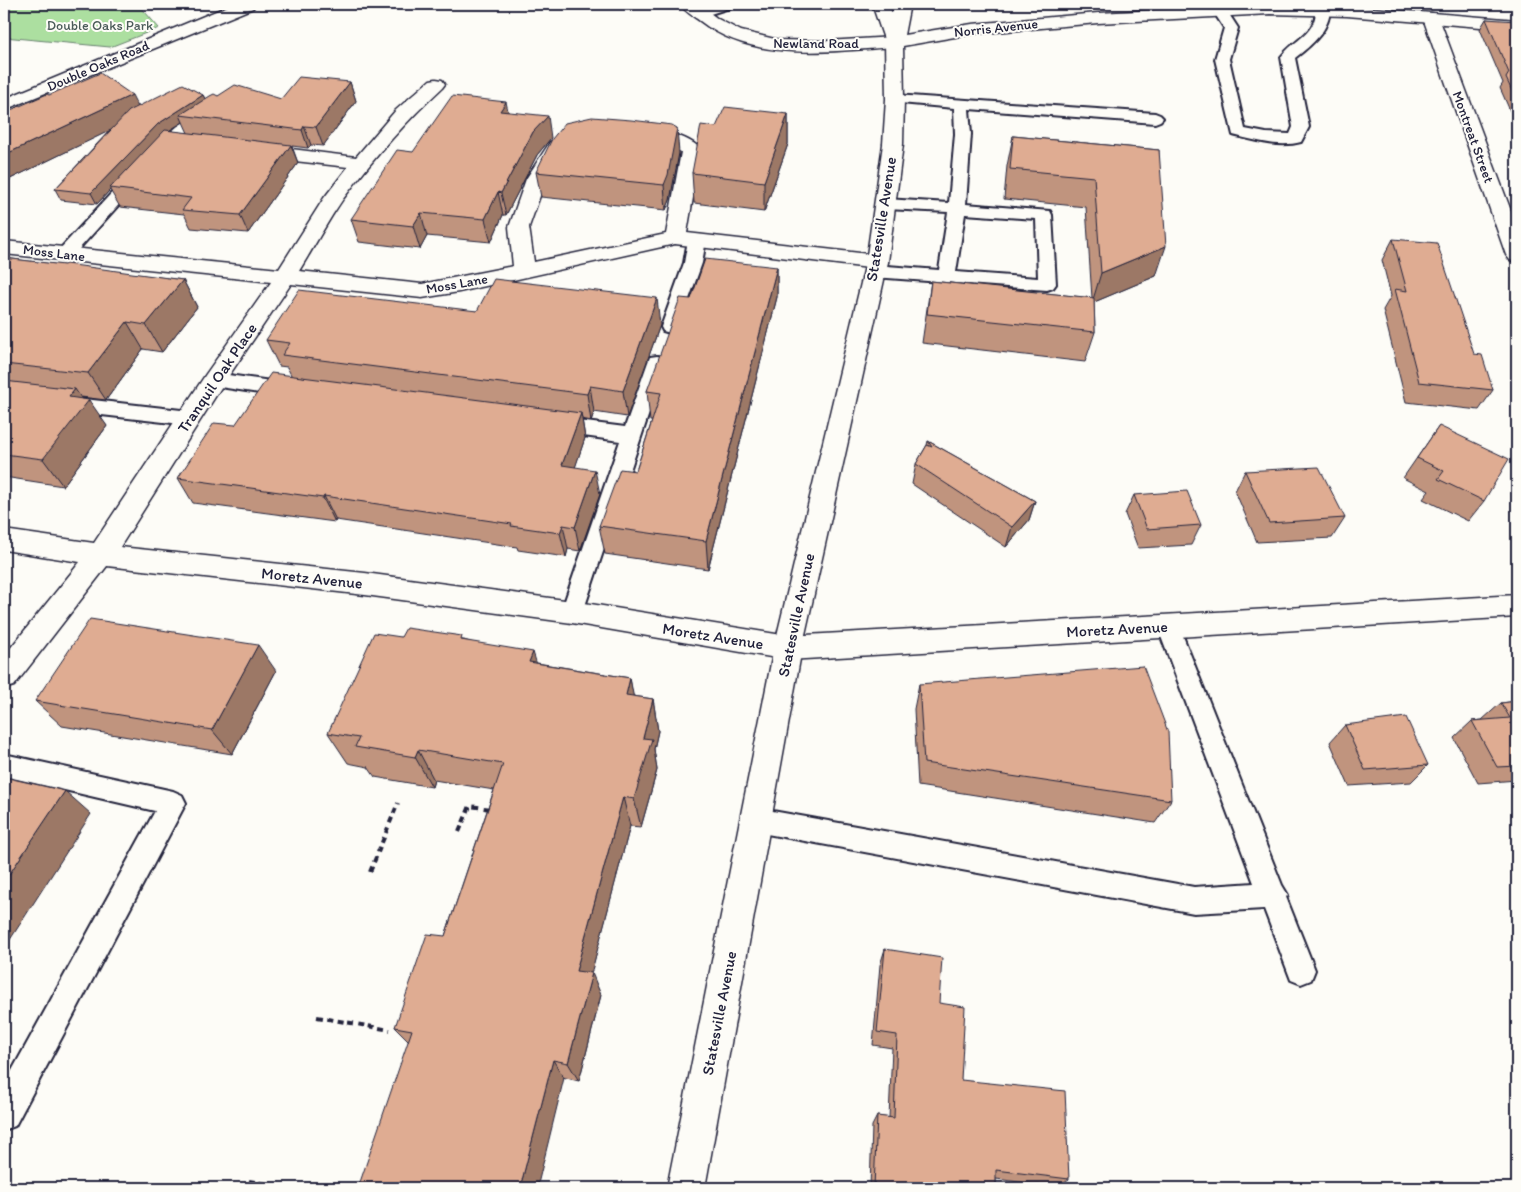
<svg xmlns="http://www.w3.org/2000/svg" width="1521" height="1192" font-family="Itim,sans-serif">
	<rect width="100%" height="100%" fill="#fdfcf7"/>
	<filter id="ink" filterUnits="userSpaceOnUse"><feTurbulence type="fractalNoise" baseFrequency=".02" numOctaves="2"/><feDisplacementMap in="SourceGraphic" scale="10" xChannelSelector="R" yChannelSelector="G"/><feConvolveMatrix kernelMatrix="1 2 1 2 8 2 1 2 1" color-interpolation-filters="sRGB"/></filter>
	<g filter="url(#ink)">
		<path fill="#acdfa0" stroke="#67806e" d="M4,4H138L159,28L110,47L4,37Z"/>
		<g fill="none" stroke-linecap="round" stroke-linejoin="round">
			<defs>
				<path id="lane" d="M715,4H734L732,7L701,17L694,13L696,10Z
					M1316,4H1330C1332,28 1313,44 1295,58L1309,127L1301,142C1279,148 1253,140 1233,135L1215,59L1224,28L1213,11L1220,7L1225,8L1238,28L1229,59L1245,129L1266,133L1290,134L1293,127L1281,57C1296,37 1318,35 1316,4Z
					M895,95L1155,113L1160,115L1163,118L1160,121L1155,123L969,109L971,134L966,204L1050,211L1052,215L1056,284L1053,288L1047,290L874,277L868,275L865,271L868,267L874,265L939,270L948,212L886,209L880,208L878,204L880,200L886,199L949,203L955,134L954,108L890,102L888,99L890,96ZM965,214L1036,219L1038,278L956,272Z
					M211,106L216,108L219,111L216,114L188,132L163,155H151L149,152L151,149L178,126L206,108Z
					M136,171L142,173L144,176L142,179L70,259L64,260L58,259L55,255L58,251L130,173Z
					M697,235L703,236L706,240L702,263L679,327L677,331L670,333L663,331L661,327L684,263L688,240L691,236Z
					M657,356L664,357L666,362L583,612L580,619L572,621L564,619L561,612L620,441L554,432L547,430L544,425L547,420L554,418L625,427L648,362L650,357Z
					M214,373L292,384L299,386L302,391L299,396L292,398L207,385L204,380L207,375Z
					M4,390L190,411L197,413L200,418L197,423L190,425L4,404Z
					M1168,617L1176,619L1179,626L1282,885L1288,895L1286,897L1315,970L1311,980L1301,984L1291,980L1264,909L1194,913L756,832L747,829L743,820L747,811L756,808L1194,887L1254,883L1157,626L1160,619Z
					M4,754L173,791L182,795L186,803L15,1126L4,1130V1085L155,811L4,776Z"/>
				<path id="street" d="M233,4H255L253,8L4,110V99Z
					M680,4H698L718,19L741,31L779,40L826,41L894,37L900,38L903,42L900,46L894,47C830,51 754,63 700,21C693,16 684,11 680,4Z
					M1431,13L1437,14L1439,18L1517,227V262L1510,260L1506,255L1423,18L1425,14Z
					M436,79L442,80L445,84L442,88C405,122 373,159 343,199C327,222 314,247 299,271L422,284L513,266L509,227L526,179L550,142L557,140L564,142L567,146L546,179L529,227L534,262L666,234L681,152L665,144L635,139L633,135L635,131C652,127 690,135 701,150L687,233L877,255L885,257L888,262L885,267L877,269L675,244L459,292L422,298L291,284L222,386L120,547L365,573L572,601L788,636L1517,595V617L788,660L572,623L365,595L107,566L14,686L4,689V656L80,562L4,550V530L94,543L206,374L271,282L4,254V241L279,269L324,198L348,167L259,157L252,155L249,151L252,147L259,145L356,157L396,110L430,80Z"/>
				<path id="secondary" d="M872,4H888L892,13L894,4H910L904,35L972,24L1098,13L1270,4L1347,6L1517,20V30L1347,16L1270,14L1098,23L972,34L903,46L904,99L903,144L888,262L802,648L705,1188H667L774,648L866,262L883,144L886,99L885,42Z"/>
			</defs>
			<use href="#lane" stroke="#22223b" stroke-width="4"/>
			<use href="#street" stroke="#22223b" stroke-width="3"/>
			<use href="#secondary" stroke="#22223b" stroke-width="3"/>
			<path stroke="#22223b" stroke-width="4" stroke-dasharray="6 4.5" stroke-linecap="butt" d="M459,832L470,806L491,809
				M370,872L398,803
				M317,1017L390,1030
				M249,1181L290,1188"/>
			<use href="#lane" fill="#fdfcf7" fill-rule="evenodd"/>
			<use href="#street" fill="#fdfcf7" fill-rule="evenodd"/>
			<use href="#secondary" fill="#fdfcf7" fill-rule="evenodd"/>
		</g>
		<path fill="#c0947e" stroke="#22223b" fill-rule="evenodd" d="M1486,19L1517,24V118L1511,113L1500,88L1503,83L1480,29Z
			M350,82L356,101L323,146L311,145L308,148L292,146L298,163L248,233L191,228L184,214L120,207L110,190L97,204L61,200L55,189L110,130L4,182L49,95L138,106L203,95L205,99L218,96L281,99ZM183,122L188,133L169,131Z
			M508,112L551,138L537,155L506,215H503L491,242L427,236L420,249L359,242L351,219L413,152Z
			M788,114V144L764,212L694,203L692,173L716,127Z
			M1013,136L1159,150L1156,276L1094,302L1095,332L1085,362L922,343L931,281L1092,298L1086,207L1004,199L1007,166Z
			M679,153L670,200L666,210L541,197L536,172Z
			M1393,239L1474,354L1493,390L1479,410L1406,402L1383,310L1391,296L1382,260Z
			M4,258L183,280L197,307L162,352L143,349L106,400L81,397L107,426L63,486L4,477Z
			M777,267V297L708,569L605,554L599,526L636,471L652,421H650L647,391L691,299Z
			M477,311L660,325L627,417L594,412L591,421L582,419L585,438L575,467L600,494L580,551L568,549L566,557L518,550L517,547L336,520L335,522L193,503L178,478L291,375L287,367L279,366L266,340Z
			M1439,426L1484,501L1468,521L1423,499L1429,491L1403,478Z
			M928,441L1035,501L1029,520L1006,547L912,484L916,464L927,445Z
			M1245,471L1345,518L1332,538L1257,542L1235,491Z
			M1134,495L1201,525L1191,545L1138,548L1125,514Z
			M401,637L464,640L537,663L630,678L633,696L653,699L658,731L654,749L657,770L641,827L630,826L591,973L601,995L579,1081L409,1041L395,1027L445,936L494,790L434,780L432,787L375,777L368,767L348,763L328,733Z
			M276,671L232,754L62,726L35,701Z
			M919,684L1171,800L1155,823L918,786L914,709Z
			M1517,701V780L1478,783L1454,738L1472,721L1482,720L1501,703Z
			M1345,725L1428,765L1411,782L1349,786L1330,742Z
			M885,949L939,1003L961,1080L1069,1179L1057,1187L996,1179V1188H870L872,1126L877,1116L889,1118L892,1048L873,1045L880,965Z"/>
		<path fill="#9c7866" stroke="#22223b" d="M350,82L356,101L323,146L316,127Z
			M132,95L142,115L4,182V155Z
			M203,95L208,105L180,115L183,122L162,135L110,188V190L97,204L91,193L158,124Z
			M506,102L511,124L500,111Z
			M788,114V144L764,212V182Z
			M548,116L551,138L537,155L506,215L501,193L533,132Z
			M304,126L311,145L308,148L302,130Z
			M677,128L679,153L670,200L666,210L664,185Z
			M291,145L298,163L248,233L240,215Z
			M498,192L503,215L491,242L485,219Z
			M421,213L427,236L420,249L413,226Z
			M1166,246L1156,276L1092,303L1101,273Z
			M777,267V297L708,569L706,541Z
			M183,280L197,307L162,352L146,325Z
			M657,298L660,325L627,417L623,391Z
			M127,322L143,349L106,400L88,373Z
			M590,386L594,412L591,421L587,394Z
			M75,389L85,404L89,400L107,426L63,486L43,459L69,397Z
			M581,413L585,438L568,489L562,465Z
			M595,470L600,494L580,551L575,527Z
			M324,496L336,520L335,522L323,498Z
			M1035,501L1029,520L1006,547L1012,527Z
			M563,525L568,549L566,557L560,533Z
			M258,645L276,671L232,754L212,730Z
			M533,652L543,684L529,662Z
			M630,678L636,710L626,695Z
			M653,699L658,731L654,749L657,770L641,827L634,799L643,738Z
			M418,750L434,780L432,787L415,757Z
			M65,791L91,814L4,949V882Z
			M623,797L630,826L586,993L576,971Z
			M592,973L601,995L579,1081L568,1063Z
			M553,1060L564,1078L537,1188H520Z"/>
		<path fill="#dfac92" stroke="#22223b" d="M1486,19L1516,21L1517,24V102L1506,78L1509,73Z
			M100,73L132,95L4,155V113L47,94L49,95Z
			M299,77L350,82L316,127L304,126L302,130L180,115L210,96L214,94L218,96L235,85L281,99Z
			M183,84L203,95L158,124L91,193L55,189L129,111Z
			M452,96L506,102L500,111L548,116L533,132L501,193L498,192L485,219L421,213L413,226L351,219L397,150L413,152Z
			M725,107L788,114L764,182L692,173L701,125L716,127Z
			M592,117L631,120L672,125L677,128L668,175L664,185L536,172L552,139L565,123Z
			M165,130L291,145L240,215L182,210L191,198L110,188Z
			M1013,136L1159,150L1166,246L1101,273L1094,177L1010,169Z
			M1393,239L1437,243L1474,354L1482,355L1493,390L1419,382L1395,289L1407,291Z
			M4,258L64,265L66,264L183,280L146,325L127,322L88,373L4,364Z
			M705,259L777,267L706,541L599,526L620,469L636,471L661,393L647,391L680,298L691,299Z
			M494,279L657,298L623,391L590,386L587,394L282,355L290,343L266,340L299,290L477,311Z
			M931,281L1094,298L1095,332L927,314Z
			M271,373L581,413L562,465L595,470L575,527L563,525L560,533L511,526L512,524L324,496L323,498L178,478L214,423L235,425Z
			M4,381L75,389L69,397L89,400L43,459L4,454Z
			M1439,426L1509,459L1484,501L1438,479L1444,471L1417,458Z
			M928,441L1035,501L1012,527L916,464L927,445L932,447Z
			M1319,467L1345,518L1269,523L1245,471Z
			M1187,491L1201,525L1147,529L1134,495Z
			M90,619L258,645L212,730L35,701Z
			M406,628L462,636L461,640L533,652L529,662L630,678L626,695L653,699L643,738L652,739L634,799L623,797L576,971L592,973L568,1063L553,1060L520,1188H358L412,1030L395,1027L427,934L445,936L503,764L418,750L415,757L355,747L359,738L328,733L374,633L401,637Z
			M1143,666L1168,732L1171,800L924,763L919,684Z
			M1517,701V766L1497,767L1472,721L1510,718L1501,703Z
			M1406,717L1428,765L1365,770L1345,725Z
			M4,777L65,791L4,882Z
			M885,949L942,958L939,1003L965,1007L961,1080L1065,1091L1069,1179L996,1170V1188H874L877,1116L894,1118L897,1035L877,1032Z"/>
	</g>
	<g text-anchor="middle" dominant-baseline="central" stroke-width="4" stroke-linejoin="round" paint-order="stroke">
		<g font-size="14" fill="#4b5b59" stroke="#fdfcf7">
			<text x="100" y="25">Double Oaks Park</text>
		</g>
		<g font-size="14" fill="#22223b" stroke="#fdfcf7">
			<text transform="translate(996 28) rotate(-6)">Norris Avenue</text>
			<text x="816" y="43">Newland Road</text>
			<text transform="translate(98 66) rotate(-23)">Double Oaks Road</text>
			<text transform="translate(1473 137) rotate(70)">Montreat Street</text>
			<text transform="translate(54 253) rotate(7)">Moss Lane</text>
			<text transform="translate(457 284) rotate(-10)">Moss Lane</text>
		</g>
		<g font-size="16" fill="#22223b" stroke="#fdfcf7">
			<text transform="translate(881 219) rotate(-81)">Statesville Avenue</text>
			<text transform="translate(217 378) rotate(-56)">Tranquil Oak Place</text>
			<text transform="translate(312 578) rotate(6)">Moretz Avenue</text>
			<text transform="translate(796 615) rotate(-78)">Statesville Avenue</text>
			<text transform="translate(1117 629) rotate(-3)">Moretz Avenue</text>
			<text transform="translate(713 636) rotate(9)">Moretz Avenue</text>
			<text transform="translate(719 1013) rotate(-79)">Statesville Avenue</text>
		</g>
	</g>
	<rect width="1521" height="1192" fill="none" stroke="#fdfcf7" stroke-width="20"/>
	<rect x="10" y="10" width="1501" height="1172" fill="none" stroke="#22223b" stroke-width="2" filter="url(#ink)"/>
</svg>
